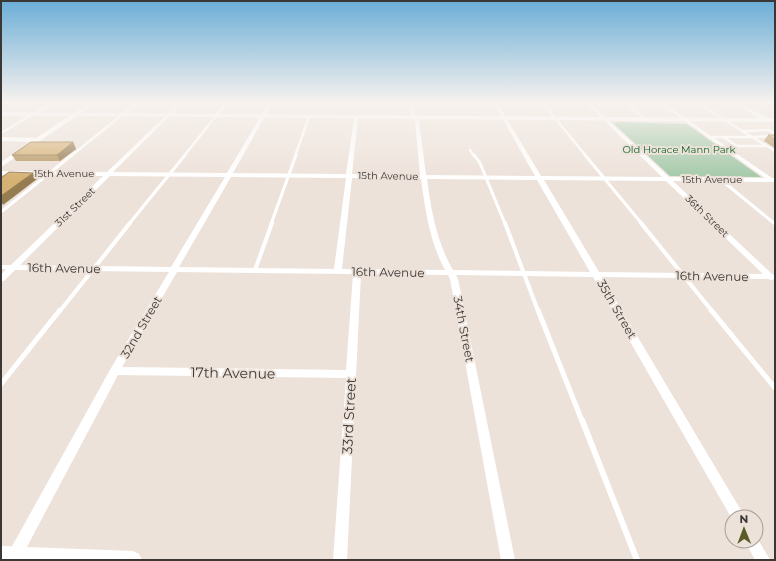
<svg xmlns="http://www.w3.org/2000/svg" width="776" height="561" font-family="Montserrat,sans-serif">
	<rect width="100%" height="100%" fill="#ede2da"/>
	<path fill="#a2c8a7" d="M618,122L687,124L761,177L670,176L613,123Z"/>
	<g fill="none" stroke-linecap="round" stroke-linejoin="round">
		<path stroke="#fff" stroke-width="2.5" d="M542,102L586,156
			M624,102L646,120
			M696,102L752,137L775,136
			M274,103H412
			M743,131L769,130L775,134
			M1,133L54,102
			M709,137H723
			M723,137H752L767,146H737Z
			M767,146L775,151
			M470,150L474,156
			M71,156L138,102
			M184,156L227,102
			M295,156L309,117"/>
		<path stroke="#fff" stroke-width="3" d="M474,155L480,163L505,224
			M585,155L642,224
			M720,179L775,224
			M1,212L72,155
			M129,224L185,155
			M271,224L296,155"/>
		<path stroke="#fff" stroke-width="4" d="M505,223L538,311
			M641,223L712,311
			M255,270L272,223
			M60,311L130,223"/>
		<path stroke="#fff" stroke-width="5" d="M538,310L582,421
			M711,310L775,388
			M1,384L60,310"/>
		<path stroke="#fff" stroke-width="6" d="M582,420L637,560"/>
		<path fill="#fff" fill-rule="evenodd" d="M180,102H184L113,172L227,173L269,102H273L233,173L346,174L354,118L356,117L358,118L352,174L420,175L415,121L411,116L410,102H414L415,116L419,121L426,175L535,176L493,102H497L541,176L662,177L585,102H589L669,177L765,178L658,102H662L772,178H775V182L673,181L772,274L775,275V279L771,280L768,279L602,277L745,517H732V519L593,277L456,275L458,279L515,560H501L450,279L448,275L361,274L347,560H333L346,378L118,375L20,560H10L8,555L10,550L111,368L169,272L15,270L4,281H1V275L6,269H1V265H11L103,176L1,175V171L107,172ZM110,176L225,177L171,267L20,265ZM231,177L346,178L334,269L179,267ZM352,178L421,179C425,209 430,243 445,270L342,269ZM427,179L537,180L590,272L453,270C437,243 431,210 427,179ZM544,180L666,181L763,274L599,272ZM177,272L353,274L346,370L122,367Z
			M1,137L38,138L41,140L38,142L1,141Z
			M756,536L770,560H755L745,541H756Z"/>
		<path fill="#fff" fill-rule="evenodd" d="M91,102H97L82,113L759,118L731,102H737L768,118H775V122L77,116L1,167V162L69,116H1V112L74,113Z
			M1,546L133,551L139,554L142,560H1Z"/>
	</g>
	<path fill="#b89864" d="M768,135H775V148L764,141Z
		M73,142L76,149L60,161H16L12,155Z"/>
	<path fill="#967c51" d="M73,142L76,149L60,161L57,155Z
		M33,173L37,179L3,205L1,201V196Z"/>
	<path fill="#d6b174" stroke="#967c51" d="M768,135H775V140Z
		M31,142H73L57,155H12Z
		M9,172L33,173L1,196V178Z"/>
	<linearGradient id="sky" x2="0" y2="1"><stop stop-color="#6baed7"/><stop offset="0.57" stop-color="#f7f2ee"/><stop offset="1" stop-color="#f7f2ee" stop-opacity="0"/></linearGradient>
	<rect width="776" height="180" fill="url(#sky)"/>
	<g text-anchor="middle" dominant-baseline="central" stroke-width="4" stroke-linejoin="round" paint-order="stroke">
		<g font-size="10" fill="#13662c" stroke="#ede2da">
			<text x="679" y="149">Old Horace Mann Park</text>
		</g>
		<g font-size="10" fill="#3b3734" stroke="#ede2da">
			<text x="64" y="173">15th Avenue</text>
			<text transform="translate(388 176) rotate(1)">15th Avenue</text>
			<text x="712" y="179">15th Avenue</text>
			<text transform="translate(75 207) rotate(-44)">31st Street</text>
			<text transform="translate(707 216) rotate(44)">36th Street</text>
		</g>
		<g font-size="12" fill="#3b3734" stroke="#ede2da">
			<text transform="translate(64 268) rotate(1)">16th Avenue</text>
			<text transform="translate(388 272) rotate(1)">16th Avenue</text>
			<text transform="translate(712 276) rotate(1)">16th Avenue</text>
			<text transform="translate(617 309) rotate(60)">35th Street</text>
			<text transform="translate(141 327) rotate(-60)">32nd Street</text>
			<text transform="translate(464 329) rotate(79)">34th Street</text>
		</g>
		<g font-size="14" fill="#3b3734" stroke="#ede2da">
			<text transform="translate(233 373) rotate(1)">17th Avenue</text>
			<text transform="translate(349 416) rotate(-87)">33rd Street</text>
		</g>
	</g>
	<rect width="776" height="561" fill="none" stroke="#3b3734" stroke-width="4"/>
	<g transform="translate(744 529) rotate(359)"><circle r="19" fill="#ede2da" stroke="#a69e98"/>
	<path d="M0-3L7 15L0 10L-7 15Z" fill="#595c29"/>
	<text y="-6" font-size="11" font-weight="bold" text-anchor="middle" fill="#3b3734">N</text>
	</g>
</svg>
